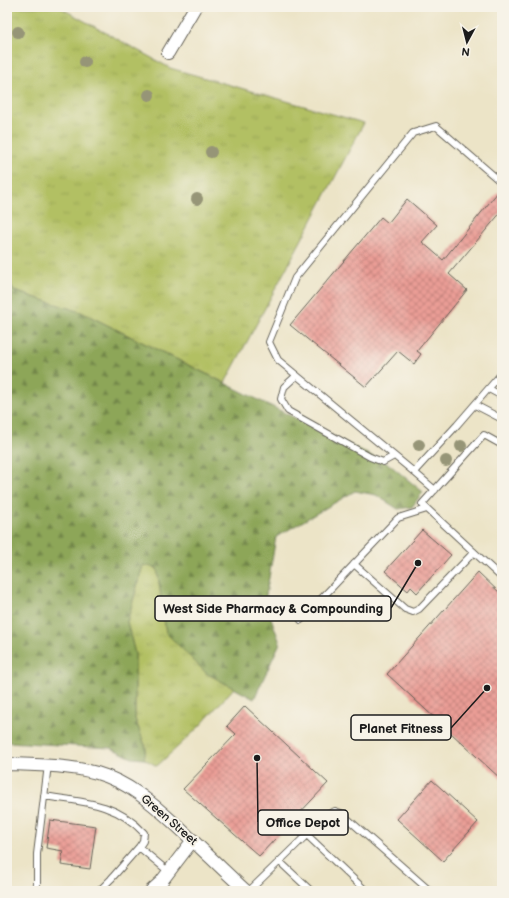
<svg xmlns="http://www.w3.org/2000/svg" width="509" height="898" font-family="'Balsamiq Sans',sans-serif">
	<defs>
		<pattern id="grass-tufts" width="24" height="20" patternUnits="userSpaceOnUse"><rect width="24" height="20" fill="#b2c063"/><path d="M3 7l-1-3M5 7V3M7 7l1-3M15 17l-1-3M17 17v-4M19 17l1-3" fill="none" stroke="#98a455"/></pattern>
		<pattern id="forest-firs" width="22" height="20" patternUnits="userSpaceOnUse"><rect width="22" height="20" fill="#8da659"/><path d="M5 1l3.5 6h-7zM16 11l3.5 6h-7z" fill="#728649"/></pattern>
		<pattern id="building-cross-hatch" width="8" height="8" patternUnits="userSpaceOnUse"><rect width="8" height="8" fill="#ea9d95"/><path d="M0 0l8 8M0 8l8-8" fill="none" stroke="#bd7f79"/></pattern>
	</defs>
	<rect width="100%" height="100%" fill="#f7f3e8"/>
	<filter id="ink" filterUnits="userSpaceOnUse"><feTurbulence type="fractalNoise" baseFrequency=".025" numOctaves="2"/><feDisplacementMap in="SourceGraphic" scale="8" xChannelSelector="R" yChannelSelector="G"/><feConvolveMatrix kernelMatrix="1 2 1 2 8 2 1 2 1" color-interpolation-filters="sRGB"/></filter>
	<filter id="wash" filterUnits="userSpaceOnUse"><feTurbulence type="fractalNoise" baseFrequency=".012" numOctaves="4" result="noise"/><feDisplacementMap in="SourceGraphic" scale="16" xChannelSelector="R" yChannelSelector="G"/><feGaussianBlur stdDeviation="0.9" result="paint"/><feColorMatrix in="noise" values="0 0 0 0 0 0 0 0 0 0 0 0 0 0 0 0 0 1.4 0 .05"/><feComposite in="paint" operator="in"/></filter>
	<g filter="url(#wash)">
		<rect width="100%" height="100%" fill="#ece4c7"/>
		<path fill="url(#grass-tufts)" stroke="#676e40" d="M7,7H59L170,68L364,123L225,383L81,312L14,291L7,277Z
			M143,565L157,568L166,633L206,673L234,688L197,729L157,766L144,759L146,748L135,719V654L127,622Z"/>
		<path fill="url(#forest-firs)" stroke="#54613a" d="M7,277L14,291L81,312L390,465L423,492L412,507L398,509L376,495L355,491L276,537L265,601L280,643L254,699L206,673L166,633L157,568L143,565L127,622L135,654V719L146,748L144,759L132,758L111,748L7,742Z"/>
		<g id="blocks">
			<path fill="url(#building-cross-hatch)" d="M498,192L502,195V211L449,274L467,290L417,351L421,354L414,364L398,351L366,387L290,325L381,217L388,223L407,199L437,225L422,242L443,260Z
				M422,530L451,555L417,593L411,587L408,591L385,571Z
				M478,572L502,595V780L387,674Z
				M245,706L328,783L259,856L183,789L236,734L227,726Z
				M432,780L478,822L443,861L397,819Z
				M50,820L96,826L90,869L61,865L63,851L46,848Z"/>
		</g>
	</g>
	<g filter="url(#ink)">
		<use href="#blocks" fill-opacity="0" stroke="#656258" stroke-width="1"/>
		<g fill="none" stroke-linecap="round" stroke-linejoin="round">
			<defs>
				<path id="service" d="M502,183L436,126L413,133L295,278L269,342L278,360L414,472L457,425L502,373
					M296,376L284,387L281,399L288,411L370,457L383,462L394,456
					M489,389L502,396
					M475,405L502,419
					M502,445L484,435L422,504L502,578
					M414,472L435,490
					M354,564L405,609L413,612L419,609L474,552
					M301,620L398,518L427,509
					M44,796C82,802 116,802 144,833L143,841L139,847L111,879L99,891
					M307,835L366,891
					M139,847L169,872
					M279,861L311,891
					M36,891L37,883V854L48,765
					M249,891L327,815L335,811L341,813L430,891"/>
				<path id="minor" d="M168,53L195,7
					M7,764C37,765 68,765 97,773C128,782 152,803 175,824C199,846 222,869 246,891
					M151,891L161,882L193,840"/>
			</defs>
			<use href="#service" stroke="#656258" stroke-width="8"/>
			<use href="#minor" stroke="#656258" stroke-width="14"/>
			<use href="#service" stroke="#fff" stroke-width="6"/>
			<use href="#minor" stroke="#fff" stroke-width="12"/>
		</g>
		<g fill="#969577">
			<circle cx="18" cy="32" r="6"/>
			<circle cx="85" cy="62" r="6"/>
			<circle cx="149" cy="95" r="6"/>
			<circle cx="211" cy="152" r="6"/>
			<circle cx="197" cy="199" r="6"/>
			<circle cx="419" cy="445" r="6"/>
			<circle cx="461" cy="446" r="6"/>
			<circle cx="446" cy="461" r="6"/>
		</g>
	</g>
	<g text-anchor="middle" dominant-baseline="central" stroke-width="4" stroke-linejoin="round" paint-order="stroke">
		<g font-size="12" fill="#1c1c1c" stroke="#f7f3e8">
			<text transform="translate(169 820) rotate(41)">Green Street</text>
		</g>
	</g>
	<path fill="none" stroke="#1c1c1c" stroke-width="1.5" d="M418 563L391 608M487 688L451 728M257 758L258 822"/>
	<g fill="#1c1c1c" stroke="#f7f3e8" stroke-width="1.5">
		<circle cx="418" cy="563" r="4"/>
		<circle cx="487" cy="688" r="4"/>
		<circle cx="257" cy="758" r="4"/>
	</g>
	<g fill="#f7f3e8" stroke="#1c1c1c" stroke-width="1.5">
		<rect x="155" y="596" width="236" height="25" rx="4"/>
		<rect x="351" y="715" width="100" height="25" rx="4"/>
		<rect x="258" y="810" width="90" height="25" rx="4"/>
	</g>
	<g font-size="13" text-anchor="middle" font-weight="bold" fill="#1c1c1c">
		<text x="273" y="613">West Side Pharmacy &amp; Compounding</text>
		<text x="401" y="733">Planet Fitness</text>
		<text x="303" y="827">Office Depot</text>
	</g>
	<rect width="509" height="898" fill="none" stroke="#f7f3e8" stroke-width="24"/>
	<g transform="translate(467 42) rotate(187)" stroke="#f7f3e8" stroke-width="3" paint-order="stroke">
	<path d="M0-3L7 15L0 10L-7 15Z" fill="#1c1c1c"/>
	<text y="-6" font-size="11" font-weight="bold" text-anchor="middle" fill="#1c1c1c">N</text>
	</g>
</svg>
